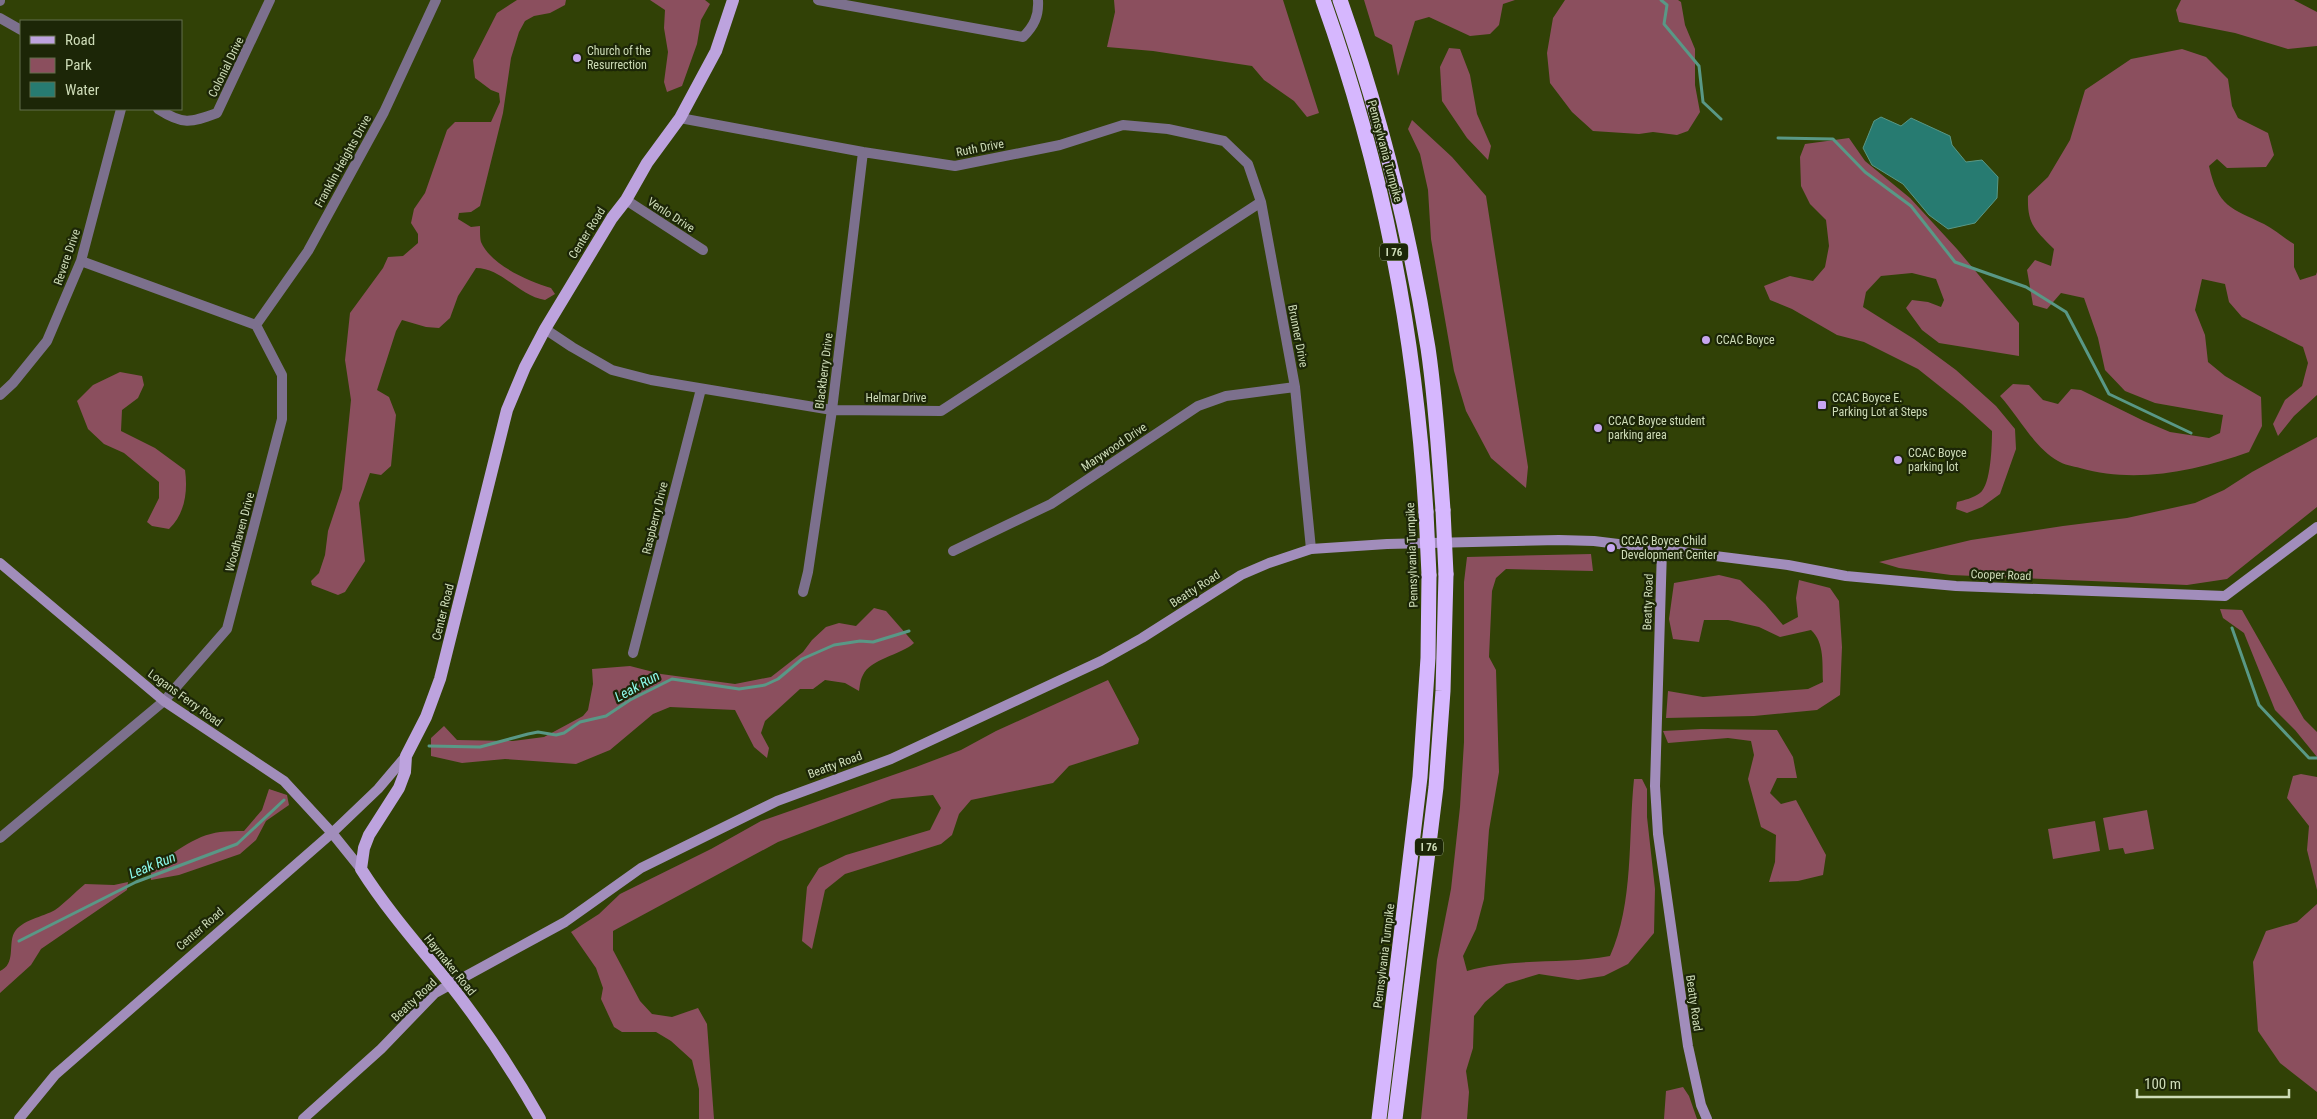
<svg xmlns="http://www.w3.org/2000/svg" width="2317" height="1119" font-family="'Roboto Condensed',sans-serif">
	<rect width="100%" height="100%" fill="#314106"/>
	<path fill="#8b4f5e" d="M517,0H566L565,5L550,13L534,16L525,21L519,32L511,58L503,113L480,206L471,212L459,213L458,219L471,227L480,226C480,231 480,238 481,242C491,265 528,281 551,288L555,294L545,300C519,296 502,268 476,268L458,296L450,318L439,328L426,327L402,320L396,331L377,390L389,397L396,415L391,466L381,475L370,473L359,503L365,561L345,592L338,595L312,585L311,581L319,573L325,555L328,531L342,489L351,400L345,360L350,313L383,268L388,257L403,256L418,243V234L411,223L414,209L425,193L447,130L455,122H491L500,102L499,93L491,90L475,78L473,60L497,13Z
		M650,0H705L710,4L701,20L697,44L682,86L667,92L664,82L668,52L664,28L665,10Z
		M1114,0H1283L1319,113L1307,117L1294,101L1264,80L1252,66L1153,51L1107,47L1115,12Z
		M1364,0H1515L1503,4L1499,25L1490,34L1470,36L1429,17L1415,21L1398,76L1392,45L1375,36Z
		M1565,0H1678L1681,2L1685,25L1695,49V85L1700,112L1688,131L1677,135L1653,132L1639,134L1593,131L1572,112L1550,83L1547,53L1553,18Z
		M2181,0H2294L2317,12V46L2288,49L2235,33L2179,22L2176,10Z
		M1449,48L1460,49L1470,75L1477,114L1491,146L1488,160L1467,138L1442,101L1440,67Z
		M2182,49L2206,57L2228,79L2232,106L2238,118L2268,133L2274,155L2266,167L2227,168L2217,159L2209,166C2218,207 2231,208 2264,224C2275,230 2284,238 2294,244V267L2300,280L2316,275L2317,272V395L2294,416L2278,436L2273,424L2285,400L2302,386L2308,363L2303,347L2242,317L2229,302L2225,284L2202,279L2195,310L2205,335L2208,362L2225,376L2261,397L2262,426L2249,452C2196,471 2135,484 2080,468C2073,466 2064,465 2058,461C2033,446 2019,417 2000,396L2013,384L2029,385L2043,400L2058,404L2071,389L2081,390L2144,421L2170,432L2209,438L2220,433L2223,415L2155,403L2125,391L2105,370L2098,338L2084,298L2061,293L2047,309L2033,305L2027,270L2035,260L2051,266L2054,249C2035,230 2027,224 2028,196L2048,177L2070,140L2085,90L2131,59Z
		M1412,120L1452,157L1486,196L1528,467L1526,488L1491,458L1466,411L1454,371L1431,239L1428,190L1420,154L1408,129Z
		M1849,138L1865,161L1910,198L1957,249L2019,323V356L1939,343L1922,330L1906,308L1912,300L1928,302L1941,307L1944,300L1936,279L1912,273L1881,276L1866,292L1863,307L1914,339L1956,370L1996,406L2015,429L2016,449L2000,494L1982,507L1967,513L1956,509L1957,502C1965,500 1973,498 1980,493C1991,485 1992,445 1992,431L1962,404L1918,369L1864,342L1837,335L1792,309L1770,300L1764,286L1790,276L1813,281L1825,267L1829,246L1826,220L1810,204L1801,186L1800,157L1805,144Z
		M120,372L142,376L144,385L138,398L122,410L121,431L155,448L185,470C188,491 185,514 169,529L152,526L147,522L159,498V482L124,453L104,444L88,429L77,401L93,385Z
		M2317,437V507L2227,579L2187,585L1951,575L1899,568L1879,562L1971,540L2063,526L2127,518L2195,503L2224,490L2252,472Z
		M1591,554L1593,571L1506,569L1496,578L1492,591L1489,657L1496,670L1499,772L1489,830L1484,899L1476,929L1463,956L1467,971C1514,957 1562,965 1610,956C1634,903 1628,837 1634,779H1642L1647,789V817L1655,889L1654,933L1628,964L1604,976L1578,980L1539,974L1506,984L1485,1002L1474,1016L1473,1048L1466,1071L1469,1092L1467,1119H1421L1437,960L1451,889L1460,807L1464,742V582L1467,557Z
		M1719,575L1740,580L1765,604L1783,625L1798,617L1796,598L1799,580L1830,588L1839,601L1842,647L1840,695L1817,710L1754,716L1666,718L1668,691L1703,697L1808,689L1823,682C1822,664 1825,643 1811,630L1780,637L1759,627L1728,620H1704L1699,642L1673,639L1669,619L1674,583Z
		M874,608L886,611L914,643C901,655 870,659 863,675C860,680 860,686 859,691L845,683L825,680L813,689H800L765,721L761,733L769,748L767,758L754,747L735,710L670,707L653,714L610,750L576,764L505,759L462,763L431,756V738L444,726L457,740L513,741L544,737L583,716L588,710L593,684L592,669L630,666L661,674L735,684L771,677L803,652L812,640L826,627L839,623L856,626Z
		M2220,609L2242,610L2304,719L2317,732V757L2295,730L2275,710L2244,633L2223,618Z
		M1108,680L1139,739L1138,744L1069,766L1053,783L971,800L959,814L952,835L941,844L845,874L825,890L812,949L802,941L807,887L819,868L846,855L930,830L941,808L933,795L892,799L778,842L613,931V950L640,1001L652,1014L672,1017L698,1008L707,1024L714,1119H699V1089L692,1060L671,1041L656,1032H622L614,1027L601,999L603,988L596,968L571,932L599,914L620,894L711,849L761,821L916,767L961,750L996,731Z
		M1701,729L1777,730L1793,757L1797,778H1777L1770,793L1781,804L1796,800L1826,855L1823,875L1798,881L1769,882L1775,862L1776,835L1761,827L1748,779L1754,755L1751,741L1728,738L1668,743L1663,731Z
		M2301,774L2317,777V890L2307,850L2309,826L2287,798L2293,776Z
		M269,789L287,795L289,805L266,821L256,840L240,854L179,875L151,880V871C169,855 195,835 220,832C228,831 236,831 244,831L262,810Z
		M2147,810L2154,849L2125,854L2123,848L2109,850L2103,818Z
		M2095,821L2100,851L2053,859L2048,829Z
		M128,882L127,890L41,949L31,965L0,993V971C16,964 8,945 14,933C21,920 43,917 55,910C65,903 75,892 85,884L114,885Z
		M2317,904V1092L2280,1063L2258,1031L2253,962L2266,931L2297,922Z
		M1683,1087L1689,1096L1697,1119H1664L1666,1091Z"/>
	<path fill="#277b71" stroke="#599886" d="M1881,117L1901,126L1911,118L1950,136L1952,145L1966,162L1982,160L1998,177L1997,198L1975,223L1948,229L1929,215L1903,184L1872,165L1863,148L1874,121Z"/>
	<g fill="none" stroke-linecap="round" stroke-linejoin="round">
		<path stroke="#599886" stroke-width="3" d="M1661,0L1667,5L1664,24L1699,66L1703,102L1721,119
			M1778,138L1833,139L1865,172L1911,206L1955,262L2026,287L2066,312L2109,394L2191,433
			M2232,628L2259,705L2309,758H2317
			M429,746L480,747L528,734L538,732L556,735L564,733L580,722L606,716L630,700L672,679L739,689L765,685L778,679L802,659L834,645L860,641L873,642L909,631
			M19,941L136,882L237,844L284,800"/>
		<path stroke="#7c708d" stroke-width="10" d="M818,0L1023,37C1034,26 1039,16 1038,0
			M0,1V0
			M0,18L21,30
			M158,109C183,125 190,123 217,113L270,0
			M680,118L863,152L955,166L1060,145L1123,125L1168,129L1224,141L1248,164L1261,202L1295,387L1311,549
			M626,200L703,250
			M256,325L308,251L384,112L436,0
			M545,329L572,347L612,370L651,380L832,410L941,411L1261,202
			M0,395L13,383L47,341L81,261L121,109
			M953,551L1051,504L1198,406L1226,396L1295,387
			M803,592L808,572L832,410L863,152
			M633,653L701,389
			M0,838L164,701L227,629L282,419V375L256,325L81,261"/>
		<path stroke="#a18dbb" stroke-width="10" d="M1662,549L1655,786L1658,834L1688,1046L1701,1105L1707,1119
			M0,563L164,701L284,781L332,833L361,869
			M19,1119L55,1075L332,833L378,789L406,756
			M303,1119L381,1049L435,993L565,922L641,868L777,801L891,759L1101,661L1142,638L1241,575L1269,563L1311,549L1387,544L1559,540L1594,541L1788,565L1846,576L1956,586L2225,596L2317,527"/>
		<path stroke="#bda3de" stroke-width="12" d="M540,1119C513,1071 483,1026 449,983C418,945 387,910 361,869L364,848L369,835L399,788L405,772L406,756L426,717L440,679L507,410L525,367L545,329L612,218L626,200L647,163L680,118L716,51L733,0"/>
		<path stroke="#d6b7fe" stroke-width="15" d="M1323,0C1383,168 1415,334 1426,512
			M1340,0C1380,113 1409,230 1428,348C1436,402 1439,456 1443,510
			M1379,1119L1420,777L1428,658L1429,575
			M1395,1119L1436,787L1443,691L1446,574"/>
		<path stroke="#d6b7fe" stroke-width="15" d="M1443,510L1446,574
			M1426,512L1429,575"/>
	</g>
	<g fill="#c7a6f0" stroke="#1c2607" stroke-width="2">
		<circle cx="577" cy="58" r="5"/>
		<circle cx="1706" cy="340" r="5"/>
		<rect x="1817" y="400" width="10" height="10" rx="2.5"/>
		<circle cx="1598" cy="428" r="5"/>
		<circle cx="1898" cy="460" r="5"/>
		<circle cx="1611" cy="548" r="5"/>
	</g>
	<g text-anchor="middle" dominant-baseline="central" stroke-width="4.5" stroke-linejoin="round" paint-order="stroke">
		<g fill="#1c2607" stroke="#98a582" stroke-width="1">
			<rect x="1380" y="243.5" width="28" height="17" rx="4"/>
			<rect x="1415" y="838.5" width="28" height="17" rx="4"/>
		</g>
		<g font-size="11" font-weight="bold" fill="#cddbb7">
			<text x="1394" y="252">I 76</text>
			<text x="1429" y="847">I 76</text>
		</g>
		<g font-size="12" fill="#cddbb7" stroke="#1c2607" text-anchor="start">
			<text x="587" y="51">Church of the<tspan x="587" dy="14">Resurrection</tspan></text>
			<text x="1716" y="340">CCAC Boyce</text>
			<text x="1832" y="398">CCAC Boyce E.<tspan x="1832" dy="14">Parking Lot at Steps</tspan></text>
			<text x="1608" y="421">CCAC Boyce student<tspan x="1608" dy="14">parking area</tspan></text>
			<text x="1908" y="453">CCAC Boyce<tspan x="1908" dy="14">parking lot</tspan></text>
			<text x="1621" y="541">CCAC Boyce Child<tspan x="1621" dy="14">Development Center</tspan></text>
		</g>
		<g font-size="12" fill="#cddbb7" stroke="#1c2607">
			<text transform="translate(226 67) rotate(-64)">Colonial Drive</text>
			<text transform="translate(980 148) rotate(-11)">Ruth Drive</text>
			<text transform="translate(1385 151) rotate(75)">Pennsylvania Turnpike</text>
			<text transform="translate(343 161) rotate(-61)">Franklin Heights Drive</text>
			<text transform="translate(671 215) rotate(33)">Venlo Drive</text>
			<text transform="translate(587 233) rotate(-58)">Center Road</text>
			<text transform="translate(67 257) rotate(-71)">Revere Drive</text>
			<text transform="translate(1298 336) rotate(79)">Brunner Drive</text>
			<text transform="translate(824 371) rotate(-83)">Blackberry Drive</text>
			<text x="896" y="398">Helmar Drive</text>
			<text transform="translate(1114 447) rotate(-34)">Marywood Drive</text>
			<text transform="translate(655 518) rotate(-76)">Raspberry Drive</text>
			<text transform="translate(240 532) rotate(-75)">Woodhaven Drive</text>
			<text transform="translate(1412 555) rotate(-92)">Pennsylvania Turnpike</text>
			<text transform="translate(2001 575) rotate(2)">Cooper Road</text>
			<text transform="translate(1195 589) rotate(-33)">Beatty Road</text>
			<text transform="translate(1648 602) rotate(-88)">Beatty Road</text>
			<text transform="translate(443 612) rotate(-76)">Center Road</text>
			<text transform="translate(185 698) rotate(36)">Logans Ferry Road</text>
			<text transform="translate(835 765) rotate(-20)">Beatty Road</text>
			<text transform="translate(200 929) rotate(-41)">Center Road</text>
			<text transform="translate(1384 956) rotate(-83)">Pennsylvania Turnpike</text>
			<text transform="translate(450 965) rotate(51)">Haymaker Road</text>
			<text transform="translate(414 1000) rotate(-43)">Beatty Road</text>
			<text transform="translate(1694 1003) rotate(82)">Beatty Road</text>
		</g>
		<g font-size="14" font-style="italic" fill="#8cfaeb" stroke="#1c2607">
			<text transform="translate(637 686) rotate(-29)">Leak Run</text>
			<text transform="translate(152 865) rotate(-22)">Leak Run</text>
		</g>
	</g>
	<rect x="20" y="20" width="162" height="90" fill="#1c2607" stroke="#636e4d"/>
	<rect x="30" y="36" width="25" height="8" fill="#bda3de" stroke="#636e4d"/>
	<text x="65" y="45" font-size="15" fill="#cddbb7">Road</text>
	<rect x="30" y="58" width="25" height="15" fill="#8b4f5e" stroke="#636e4d"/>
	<text x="65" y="70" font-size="15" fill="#cddbb7">Park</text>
	<rect x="30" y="82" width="25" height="15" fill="#277b71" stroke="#636e4d"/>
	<text x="65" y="95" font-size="15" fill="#cddbb7">Water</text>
	<path d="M2137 1089v8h152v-8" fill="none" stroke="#cddbb7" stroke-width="2.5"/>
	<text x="2144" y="1089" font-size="15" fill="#cddbb7" stroke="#1c2607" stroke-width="4" paint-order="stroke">100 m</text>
</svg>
